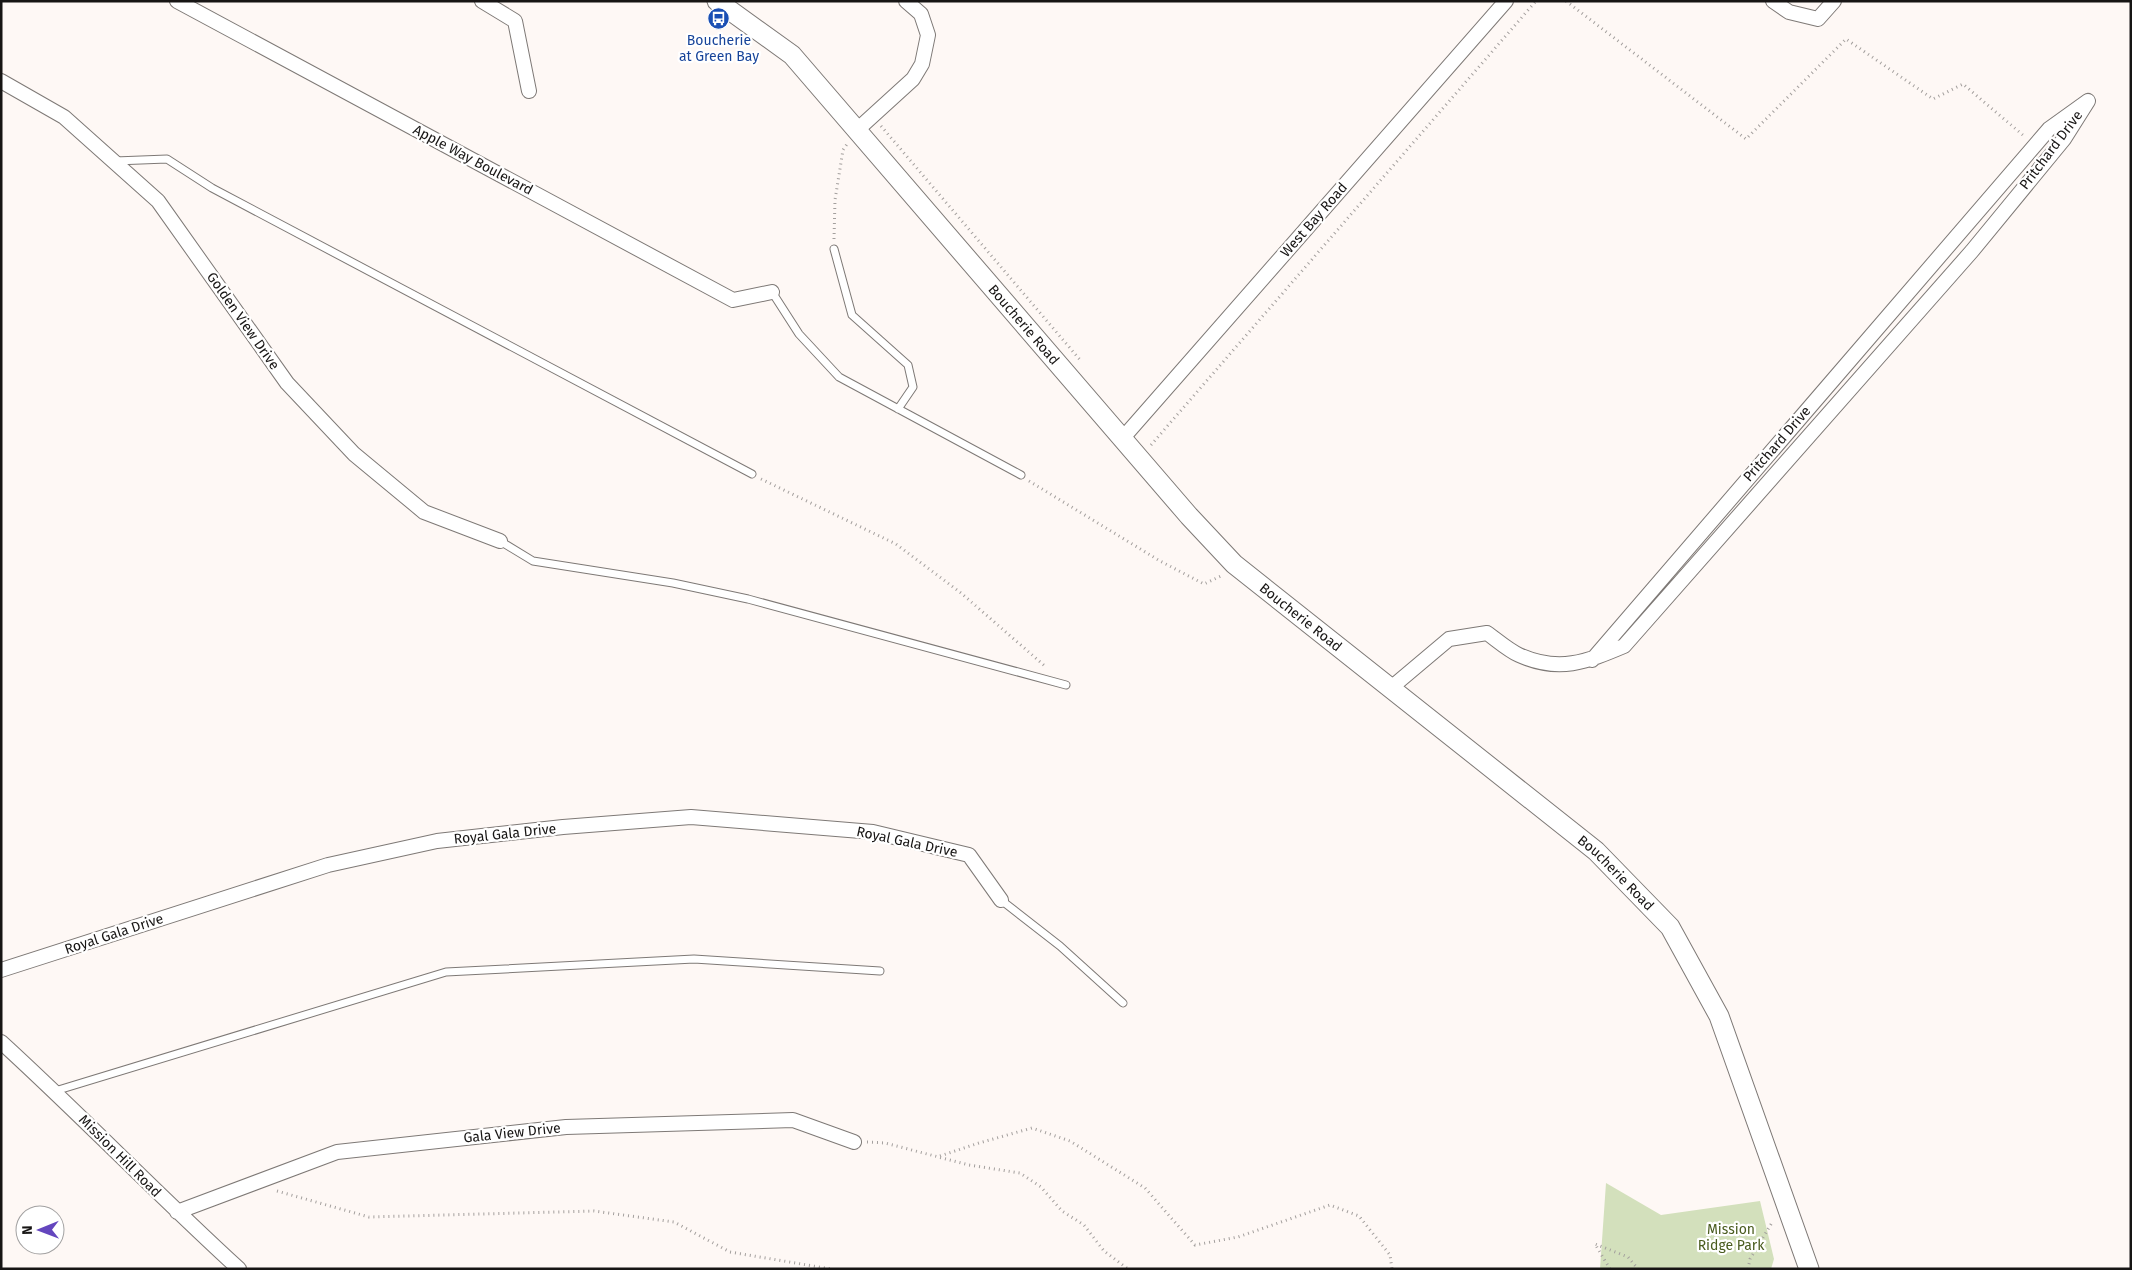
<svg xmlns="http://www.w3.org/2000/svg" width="2132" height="1270" font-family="'Fira Sans',sans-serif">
	<rect width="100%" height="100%" fill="#fef8f5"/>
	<path fill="#d3e0bc" d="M1606,1183L1661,1215L1760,1201L1774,1259L1771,1269H1600Z"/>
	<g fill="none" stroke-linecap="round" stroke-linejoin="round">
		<defs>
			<path id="lane" d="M115,161L167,159L212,188L752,474
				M834,249L852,315L908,365L913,387L898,409
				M772,292L799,334L839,377L1021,475
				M500,541L533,561L673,583L748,599L1066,685
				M1001,900L1060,946L1123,1003
				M55,1091L446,972L694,959L880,971"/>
			<path id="street" d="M177,1L733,300L772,292
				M482,1L515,21L529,91
				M1773,1L1789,12L1818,19L1834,1
				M1,81L64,117L158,201L287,383L354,454L424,512L500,541
				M857,130L913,79L922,64L928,35L921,14L906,1
				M1122,439L1506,1
				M1392,687L1449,639L1487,633C1497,640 1508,650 1519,655C1559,673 1586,662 1624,646L1972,251L2064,139L2088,101L2049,129L1592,660
				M1,970L328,865L437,841L563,827L691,817L873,832L969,855L1001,900
				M1,1042C82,1116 158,1195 239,1269
				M177,1212L337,1152L566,1127L793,1120L854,1142"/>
			<g id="secondary">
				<path id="s1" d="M717,1L792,55L1189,516L1234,564L1596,851L1670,927L1719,1016L1809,1269"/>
			</g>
		</defs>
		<use href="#lane" stroke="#7e7976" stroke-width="9"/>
		<use href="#street" stroke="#7e7976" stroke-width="16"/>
		<use href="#secondary" stroke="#7e7976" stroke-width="21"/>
		<path stroke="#a39f9d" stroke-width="3" stroke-dasharray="1 4" stroke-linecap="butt" d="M1566,1L1746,139L1846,39L1933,99L1963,84L2024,136
			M881,126L1081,361
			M834,239L835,200L843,150L847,144
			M1151,445L1536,1
			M761,479L896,544L961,593L1046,667
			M1029,481L1160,561L1204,584L1223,575
			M867,1142L885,1143L969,1165L1020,1173L1041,1187L1062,1211L1084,1225L1104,1251L1128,1269
			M940,1156L979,1143L1032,1128L1070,1141L1145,1188L1195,1245L1238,1237L1330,1205L1359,1216L1390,1255L1392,1269
			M277,1191L369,1217L594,1211L674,1222L730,1252L831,1269
			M1610,1269L1595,1244L1628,1257L1638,1269
			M1748,1269L1750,1259L1773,1221"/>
		<use href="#lane" stroke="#fff" stroke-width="7"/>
		<use href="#street" stroke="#fff" stroke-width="14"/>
		<use href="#secondary" stroke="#fff" stroke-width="19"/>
	</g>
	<defs>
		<symbol id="bus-disc" viewBox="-11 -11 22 22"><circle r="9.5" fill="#1a4fb4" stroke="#fff"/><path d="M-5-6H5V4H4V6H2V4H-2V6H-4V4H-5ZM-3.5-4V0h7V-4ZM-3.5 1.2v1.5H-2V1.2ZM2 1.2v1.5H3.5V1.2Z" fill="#fff"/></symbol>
	</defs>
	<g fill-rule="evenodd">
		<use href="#bus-disc" x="706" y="6" width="25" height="25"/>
	</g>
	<g text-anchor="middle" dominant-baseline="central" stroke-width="4.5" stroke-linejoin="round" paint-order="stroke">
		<g font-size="14" fill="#164399" stroke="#fff">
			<text x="719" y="40">Boucherie<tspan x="719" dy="16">at Green Bay</tspan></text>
		</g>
		<g font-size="14" fill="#171514" stroke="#fff">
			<text transform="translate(2051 150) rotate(-53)">Pritchard Drive</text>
			<text transform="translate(473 160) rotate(28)">Apple Way Boulevard</text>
			<text transform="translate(1314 220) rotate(-49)">West Bay Road</text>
			<text transform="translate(243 321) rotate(55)">Golden View Drive</text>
			<text stroke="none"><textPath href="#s1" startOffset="448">Boucherie Road</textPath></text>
			<text transform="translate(1777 444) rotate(-49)">Pritchard Drive</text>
			<text stroke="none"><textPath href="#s1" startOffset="852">Boucherie Road</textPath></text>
			<text transform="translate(505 834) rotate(-6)">Royal Gala Drive</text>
			<text transform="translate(907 842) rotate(12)">Royal Gala Drive</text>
			<text stroke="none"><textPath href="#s1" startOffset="1258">Boucherie Road</textPath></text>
			<text transform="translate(114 934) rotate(-18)">Royal Gala Drive</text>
			<text transform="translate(512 1133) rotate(-6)">Gala View Drive</text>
			<text transform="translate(120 1156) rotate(45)">Mission Hill Road</text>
		</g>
		<g font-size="14" fill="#4a5c1f" stroke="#fff">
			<text x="1731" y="1229">Mission<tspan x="1731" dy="16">Ridge Park</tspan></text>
		</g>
	</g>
	<rect width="2132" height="1270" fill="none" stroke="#171514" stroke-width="5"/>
	<g transform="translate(40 1230) rotate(269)"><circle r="24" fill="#ffffff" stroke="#a2a1a1"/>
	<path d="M0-4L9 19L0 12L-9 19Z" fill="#6446be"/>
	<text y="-8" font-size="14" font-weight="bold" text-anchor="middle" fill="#171514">N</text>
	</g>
</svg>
